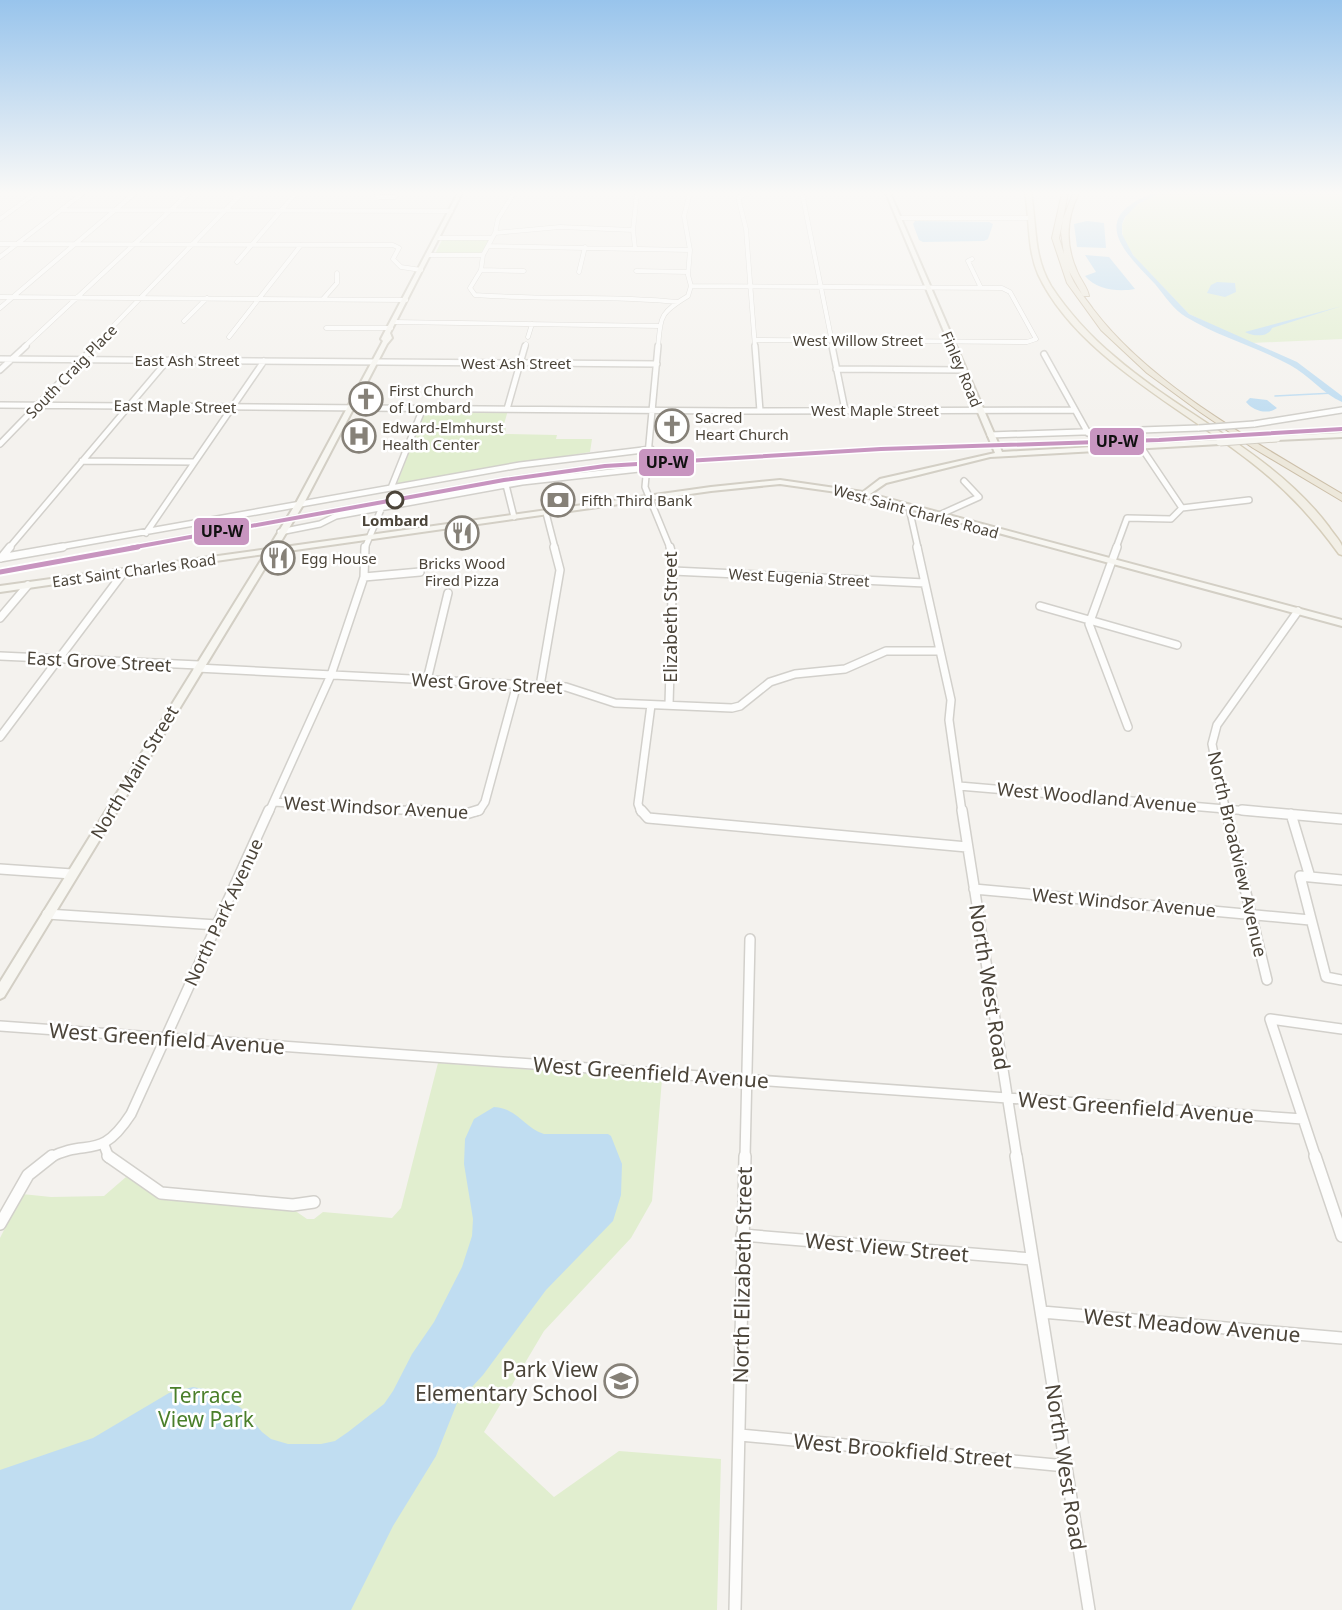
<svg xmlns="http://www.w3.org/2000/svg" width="1342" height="1610" font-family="'Noto Sans',sans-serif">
	<rect width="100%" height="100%" fill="#f4f2ee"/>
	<path fill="#e1eecf" d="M1161,193H1342V339L1251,343L1189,314L1136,259L1123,240L1122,225L1128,212L1143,201Z
		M443,238L489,239L486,248L479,254H435Z
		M425,410H508L503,428H506L505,434L557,435L556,439H592L590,452L397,484Z
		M438,1063L662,1079L652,1201L631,1238L544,1331L484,1432L554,1497L619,1451L721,1459L717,1610H0V1238L22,1194L51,1197L104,1196L126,1177L164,1199L294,1210L307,1219H314L323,1212L392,1218L401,1208Z"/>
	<path fill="#c0ddf1" d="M915,221L989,222L993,224L988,239L984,241L923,242L919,240L913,224Z
		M1087,221L1104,223L1106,248L1077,247L1074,224Z
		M1085,255L1109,257L1135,289C1119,292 1096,290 1085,276L1096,272Z
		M1217,282L1235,283L1236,292L1225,297L1207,293L1211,285Z
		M1342,306L1272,328C1269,337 1254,337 1245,332Z
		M1250,398L1267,400L1277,408C1268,415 1253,411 1246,402Z
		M494,1107C519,1109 523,1127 544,1134H608L611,1136L622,1164L621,1195L613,1221L546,1290L483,1375L457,1403L436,1456L393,1526L351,1610H0V1470L93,1438L169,1393L193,1387L214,1391L225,1397L241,1408L262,1432L271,1439L288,1444H321L335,1441L348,1432L384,1404L393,1391L412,1354L434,1322L462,1267L472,1236L473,1219L464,1164L465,1139L474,1119Z"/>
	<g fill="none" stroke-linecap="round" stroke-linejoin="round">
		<path stroke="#c0ddf1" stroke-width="1.5" d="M1275,396L1334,393"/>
		<path fill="#c0ddf1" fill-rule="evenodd" d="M1153,193H1161L1138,204L1125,217L1122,224V234L1133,255L1189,314L1297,362L1342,396V402C1323,394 1309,375 1290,365C1257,347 1219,337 1186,317C1174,310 1164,295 1155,284C1122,250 1089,218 1153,193Z"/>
		<defs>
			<path id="street-far4" d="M376,193L379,197H395
				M514,193L498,219L495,233L483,255L481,270L470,288L475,295C543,300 610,295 678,302
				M748,193L739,197V201L746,229L755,347
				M802,193L833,347
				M61,210L451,211
				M899,218H1030
				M0,219L36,193
				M633,230L637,193
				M495,233L560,227L633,230L635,248
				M438,238H492
				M0,244L393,245L399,248L393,259L401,267L421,270
				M489,246L690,250
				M429,255H483
				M0,257L83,193
				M972,259L968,261L981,288
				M237,262L296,193
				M481,270L524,271
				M636,271L688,272
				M579,272L585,247
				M691,286L1002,288L1010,292L1036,339L1027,342L755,340
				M0,297L406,300
				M323,299L337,283V273
				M0,308L135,193
				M184,321L207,298
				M394,322L660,326
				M326,328H391
				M229,337L301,245
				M528,337L532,324
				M24,347L189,193
				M93,347L242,193
				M525,347L526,344
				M658,347C661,315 660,313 688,296L691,286L688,275L690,250L684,216L690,193"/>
			<path id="street-far3" d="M658,346L645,487L670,548
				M755,346L760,411
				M832,346L845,410
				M1044,354L1088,433
				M0,359L657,364
				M836,369L963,370
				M0,370L26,346
				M0,405L731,411L1075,410
				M507,409L525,346
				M1254,424L1342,410
				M990,435L1199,428
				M0,444L95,346
				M82,461L194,462
				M506,485L514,517
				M391,488L423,408
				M909,508L918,548
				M1182,508L1249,500
				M546,513L555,548
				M937,516L979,497L964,481
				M280,532L320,524L336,516L522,482L648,468
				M146,533L264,361
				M9,548L167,361
				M54,548L520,465L651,449
				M365,548L382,507
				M1116,548L1127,518L1171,519L1182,508L1141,447"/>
			<path id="street-far2" d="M917,547L951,700L949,720L962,812
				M1117,547L1089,624L1128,727
				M0,558L63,547
				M1,558L10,547
				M673,571L925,583
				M364,577L420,572
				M1040,606L1177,645
				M0,618L28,585
				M0,656L199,665
				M197,668L566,687L615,703L732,708L740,706L770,682L795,674L845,669L886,651H940
				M427,680L448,593
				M540,686L560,570L554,547
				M669,705L673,560L670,547
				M0,737L124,572
				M959,786L1260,812
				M274,802L433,812
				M269,812L331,675L364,577L365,547
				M475,812L479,811L485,802L517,684
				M641,812L638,804L651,705
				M1226,812L1212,744L1217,725L1298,611"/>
			<path id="street-far1" d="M409,810L466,814L479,810
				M641,810L648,818L967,847
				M962,810L1017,1158
				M1226,810L1267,980
				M1242,810L1342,819
				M1291,814L1310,877
				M0,869L72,874
				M1342,880L1300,876L1326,977L1342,980
				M974,889L1310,920
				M47,914L217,925
				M0,1026L1303,1119
				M104,1145L109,1158
				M49,1158C88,1137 99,1163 131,1114L269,810
				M745,1158L750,939
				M1316,1158L1270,1019L1342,1029"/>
			<path id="street" d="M108,1156L161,1193L293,1205L314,1202
				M1016,1156L1089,1610
				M1315,1156L1342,1236
				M0,1224L28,1175L52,1156
				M742,1235L1032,1259
				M1042,1312L1342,1338
				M740,1435L1066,1466
				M735,1610L745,1156"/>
			<path id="secondary" d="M458,193H462L390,333L392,338L387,344L303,505L277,548L711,487L780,480L863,492L880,479L995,453L886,193H890L1002,452L1220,440L1224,442L1220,444L990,457L886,483L870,494L1342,620V626L858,495L780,484L711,491L274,553L4,997L0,999V982L265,554L0,592V586L268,549L295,505L383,341L381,339Z
				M1342,433V437L1277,440L1273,438L1277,436Z"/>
			<path id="primary" d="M1025,193H1031C1037,226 1033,256 1051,286C1068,312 1091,337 1115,357C1183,416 1274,453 1329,527C1332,532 1340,540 1342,546C1342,549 1342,552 1342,555L1339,554C1312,517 1287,490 1251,462C1183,408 1076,356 1038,274C1027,248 1030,220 1025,193Z"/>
			<path id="highway" d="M1062,193H1068L1063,219L1073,193H1079C1066,219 1065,244 1077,271C1080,279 1088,288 1089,296H1083L1069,271C1074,286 1084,296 1093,309C1152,387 1259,444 1342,494V501L1253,448L1200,412L1147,373L1101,330L1067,283L1052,238ZM1063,219L1061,232L1064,254L1059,238Z"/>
		</defs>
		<use href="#street-far4" stroke="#d2d0cb" stroke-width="5"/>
		<use href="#street-far3" stroke="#d2d0cb" stroke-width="8"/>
		<use href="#street-far2" stroke="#d2d0cb" stroke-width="10"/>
		<use href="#street-far1" stroke="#d2d0cb" stroke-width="12"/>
		<use href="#street" stroke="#d2d0cb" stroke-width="14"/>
		<use href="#secondary" stroke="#d3cfc5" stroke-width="4"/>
		<use href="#primary" stroke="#d6cebb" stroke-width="3"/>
		<use href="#highway" stroke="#ccbfa9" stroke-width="2"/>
		<use href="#street-far4" stroke="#fdfdfc" stroke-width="4"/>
		<use href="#street-far3" stroke="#fdfdfc" stroke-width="5"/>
		<use href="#street-far2" stroke="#fdfdfc" stroke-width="7"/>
		<use href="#street-far1" stroke="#fdfdfc" stroke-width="9"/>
		<use href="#street" stroke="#fdfdfc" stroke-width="11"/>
		<use href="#secondary" fill="#f7f6f1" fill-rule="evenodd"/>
		<use href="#primary" fill="#f2efe6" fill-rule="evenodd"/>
		<use href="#highway" fill="#ede8db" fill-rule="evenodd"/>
		<defs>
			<path id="rail-far1" d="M119,548L504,478L605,464L904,447L1145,439L1342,428"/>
			<path id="rail" d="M0,570L127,547"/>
		</defs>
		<use href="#rail-far1" stroke="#dbdbda" stroke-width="3"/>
		<use href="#rail" stroke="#dbdbda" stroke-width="4.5"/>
		<use href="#rail-far1" stroke="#fff" stroke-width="1.5" stroke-dasharray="4" stroke-linecap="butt"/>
		<use href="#rail" stroke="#fff" stroke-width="2" stroke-dasharray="6" stroke-linecap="butt"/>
		<defs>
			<path id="street-bridge" d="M1199,428L1254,424"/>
			<path id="secondary-bridge" d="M1220,442L1277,438"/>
		</defs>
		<use href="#street-bridge" stroke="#d2d0cb" stroke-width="8" stroke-linecap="butt"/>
		<use href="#secondary-bridge" stroke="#d3cfc5" stroke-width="9" stroke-linecap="butt"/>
		<use href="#street-bridge" stroke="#fdfdfc" stroke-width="5"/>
		<use href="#secondary-bridge" stroke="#f7f6f1" stroke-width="7"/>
		<defs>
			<path id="rail-1-far1" d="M130,548L504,480L605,466L881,449L1159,440L1342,429"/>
			<path id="rail-1" d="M0,572L138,547"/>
		</defs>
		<use href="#rail-1-far1" stroke="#fff" stroke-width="7"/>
		<use href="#rail-1" stroke="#fff" stroke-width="9"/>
		<use href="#rail-1-far1" stroke="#c895c0" stroke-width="4"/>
		<use href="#rail-1" stroke="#c895c0" stroke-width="5"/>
	</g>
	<linearGradient id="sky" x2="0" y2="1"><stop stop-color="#98c4ec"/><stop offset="0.46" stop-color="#faf9f7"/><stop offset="1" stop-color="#faf9f7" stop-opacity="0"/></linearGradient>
	<rect width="1342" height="419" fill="url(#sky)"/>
	<defs>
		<symbol id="church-ring" viewBox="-11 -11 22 22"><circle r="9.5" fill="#fff" stroke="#868178" stroke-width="1.5"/><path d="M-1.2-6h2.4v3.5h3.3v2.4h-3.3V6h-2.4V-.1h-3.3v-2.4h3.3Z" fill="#868178"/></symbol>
		<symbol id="hospital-ring" viewBox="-11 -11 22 22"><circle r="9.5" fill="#fff" stroke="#868178" stroke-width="1.5"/><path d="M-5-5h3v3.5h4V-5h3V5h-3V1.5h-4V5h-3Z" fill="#868178"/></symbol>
		<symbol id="bank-ring" viewBox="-11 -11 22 22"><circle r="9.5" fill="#fff" stroke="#868178" stroke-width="1.5"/><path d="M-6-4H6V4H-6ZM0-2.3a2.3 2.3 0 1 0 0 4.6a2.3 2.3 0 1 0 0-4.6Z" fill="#868178"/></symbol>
		<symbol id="restaurant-ring" viewBox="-11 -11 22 22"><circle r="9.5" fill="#fff" stroke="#868178" stroke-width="1.5"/><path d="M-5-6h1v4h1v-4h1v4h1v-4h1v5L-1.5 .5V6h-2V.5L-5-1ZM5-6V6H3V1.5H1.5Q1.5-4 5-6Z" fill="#868178"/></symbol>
		<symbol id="school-ring" viewBox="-11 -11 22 22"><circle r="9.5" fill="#fff" stroke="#868178" stroke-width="1.5"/><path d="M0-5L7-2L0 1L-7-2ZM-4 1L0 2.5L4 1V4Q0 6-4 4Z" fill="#868178"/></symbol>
	</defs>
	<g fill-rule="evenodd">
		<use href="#church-ring" x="347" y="380" width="38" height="38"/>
		<use href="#church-ring" x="653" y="407" width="38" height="38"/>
		<use href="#hospital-ring" x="340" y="417" width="38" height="38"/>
		<use href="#bank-ring" x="539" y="481" width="38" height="38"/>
		<use href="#restaurant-ring" x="443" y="514" width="38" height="38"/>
		<use href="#restaurant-ring" x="259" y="539" width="38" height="38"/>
		<use href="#school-ring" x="602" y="1362" width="38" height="38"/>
	</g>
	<circle fill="#fff" stroke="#4b4439" stroke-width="3" cx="395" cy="500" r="8"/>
	<g text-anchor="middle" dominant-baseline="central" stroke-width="5" stroke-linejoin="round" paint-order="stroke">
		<g font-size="15" fill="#4b4439" stroke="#fff">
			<text x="858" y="340">West Willow Street</text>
			<text x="187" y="360">East Ash Street</text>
			<text x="516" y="363">West Ash Street</text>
			<text transform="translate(962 369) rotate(67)">Finley Road</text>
			<text transform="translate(71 371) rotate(-46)">South Craig Place</text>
			<text transform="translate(175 406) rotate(1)">East Maple Street</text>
			<text x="875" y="410">West Maple Street</text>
			<text transform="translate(916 511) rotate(15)">West Saint Charles Road</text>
			<text transform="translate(134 570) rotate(-8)">East Saint Charles Road</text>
			<text transform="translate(799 577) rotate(3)">West Eugenia Street</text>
		</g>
		<g font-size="15" fill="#4b4439" stroke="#fff" text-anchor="start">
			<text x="389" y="390">First Church<tspan x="389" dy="17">of Lombard</tspan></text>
			<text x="695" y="417">Sacred<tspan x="695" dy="17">Heart Church</tspan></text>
			<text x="382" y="427">Edward-Elmhurst<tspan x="382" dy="17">Health Center</tspan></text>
			<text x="581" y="500">Fifth Third Bank</text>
			<text x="301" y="558">Egg House</text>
			<text x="462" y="563" text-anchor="middle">Bricks Wood<tspan x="462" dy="17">Fired Pizza</tspan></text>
		</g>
		<g font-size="15" font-weight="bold" fill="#4b4439" stroke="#fff">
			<text x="395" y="520">Lombard</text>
		</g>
		<g font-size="18" fill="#4b4439" stroke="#fff">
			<text transform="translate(670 617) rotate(-90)">Elizabeth Street</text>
			<text transform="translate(99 661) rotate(3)">East Grove Street</text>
			<text transform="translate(487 683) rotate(3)">West Grove Street</text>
			<text transform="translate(134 772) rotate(-59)">North Main Street</text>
			<text transform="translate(1097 797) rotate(5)">West Woodland Avenue</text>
			<text transform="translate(376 807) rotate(3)">West Windsor Avenue</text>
			<text transform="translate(1238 854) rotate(77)">North Broadview Avenue</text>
			<text transform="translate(1124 902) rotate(5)">West Windsor Avenue</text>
			<text transform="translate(223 912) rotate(-65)">North Park Avenue</text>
		</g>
		<g font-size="21" fill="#4b4439" stroke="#fff">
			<text transform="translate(990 987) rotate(81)">North West Road</text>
			<text transform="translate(167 1038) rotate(4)">West Greenfield Avenue</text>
			<text transform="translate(651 1072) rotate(4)">West Greenfield Avenue</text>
			<text transform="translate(1136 1107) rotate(4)">West Greenfield Avenue</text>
			<text transform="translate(887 1247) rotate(5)">West View Street</text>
			<text transform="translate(742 1275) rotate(-89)">North Elizabeth Street</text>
			<text transform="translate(1192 1325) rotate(5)">West Meadow Avenue</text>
			<text transform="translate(903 1450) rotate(5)">West Brookfield Street</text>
			<text transform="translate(1066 1467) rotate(81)">North West Road</text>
		</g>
		<g font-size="21" fill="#4b4439" stroke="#fff" text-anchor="end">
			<text x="598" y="1369">Park View<tspan x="598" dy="24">Elementary School</tspan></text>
		</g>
		<g font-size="21" fill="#4a7f2a" stroke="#fff">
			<text x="206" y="1395">Terrace<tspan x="206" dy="24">View Park</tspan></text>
		</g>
	</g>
	<g stroke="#fff" stroke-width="2">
		<rect x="1089" y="427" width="56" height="29" rx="6" fill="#c895c0"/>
		<rect x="638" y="448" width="57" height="29" rx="6" fill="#c895c0"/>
		<rect x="193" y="517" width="57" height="29" rx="6" fill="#c895c0"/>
	</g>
	<g font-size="16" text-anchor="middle" font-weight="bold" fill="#111">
		<text x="1117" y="447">UP-W</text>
		<text x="667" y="468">UP-W</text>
		<text x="222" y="537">UP-W</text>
	</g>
</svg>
